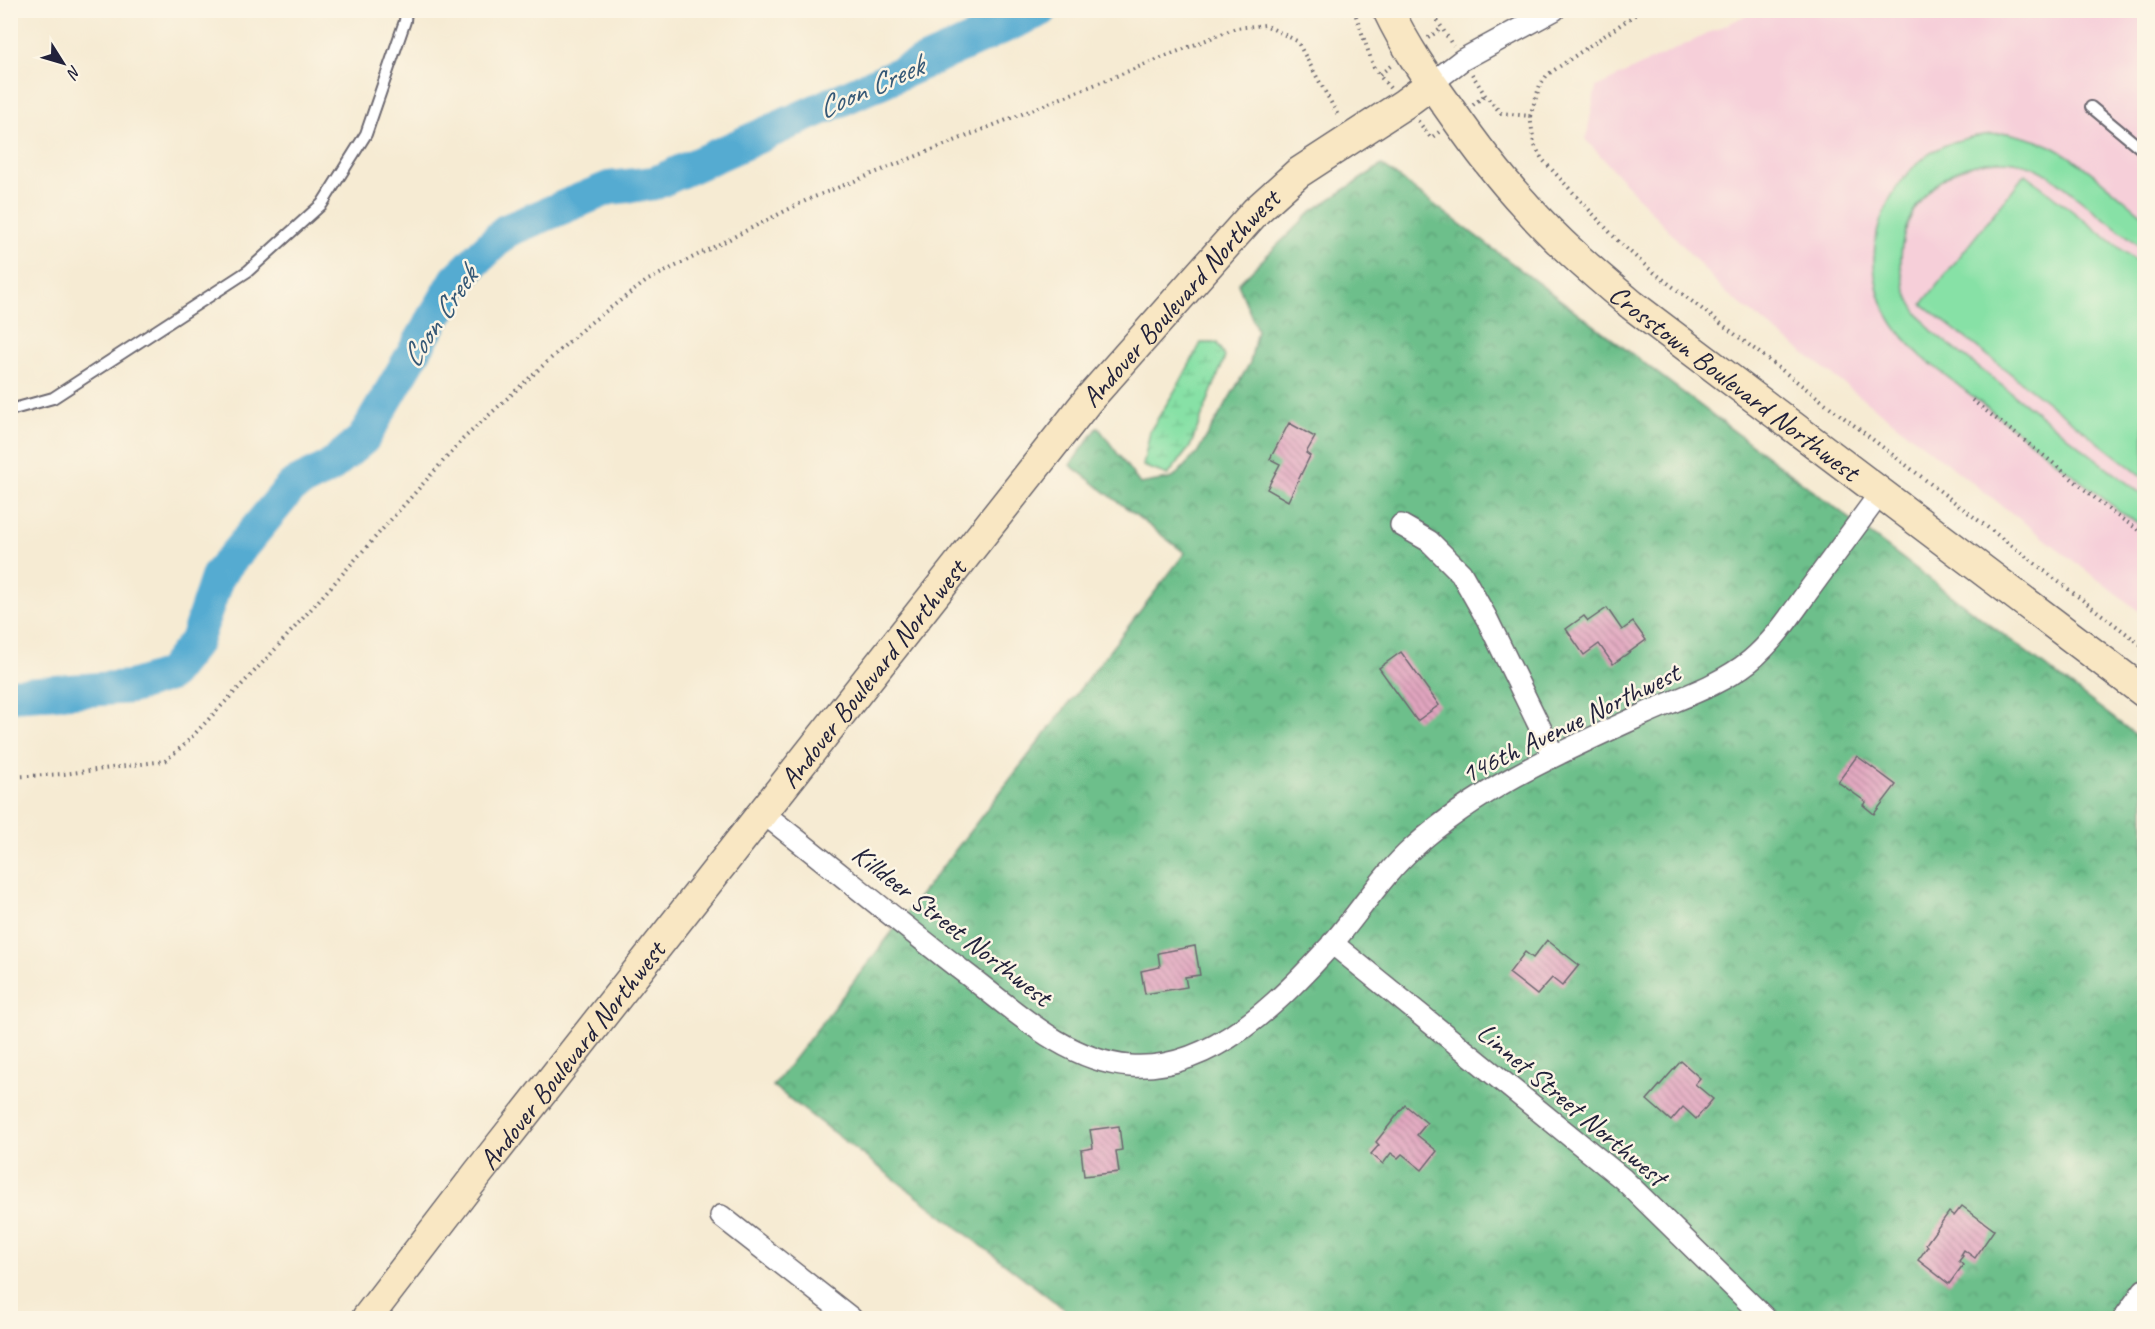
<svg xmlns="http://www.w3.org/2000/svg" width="2155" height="1329" font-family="Caveat,sans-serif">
	<defs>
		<pattern id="forest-crowns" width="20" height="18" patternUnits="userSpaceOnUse" patternTransform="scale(1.5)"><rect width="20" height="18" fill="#6dbf8b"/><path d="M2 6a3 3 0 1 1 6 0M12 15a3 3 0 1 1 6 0" fill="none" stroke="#599b73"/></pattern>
		<pattern id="wetland-marsh" width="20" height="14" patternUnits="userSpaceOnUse" patternTransform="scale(1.5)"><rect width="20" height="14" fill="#87e1a6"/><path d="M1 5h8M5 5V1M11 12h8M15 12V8" fill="none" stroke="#74c190"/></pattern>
		<pattern id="building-back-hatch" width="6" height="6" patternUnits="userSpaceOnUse" patternTransform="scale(1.5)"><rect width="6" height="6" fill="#e1a5bf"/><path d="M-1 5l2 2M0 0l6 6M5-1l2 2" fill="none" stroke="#b6869c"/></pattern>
	</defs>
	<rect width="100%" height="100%" fill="#fcf5e5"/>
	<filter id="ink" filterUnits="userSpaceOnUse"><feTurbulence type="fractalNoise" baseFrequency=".0167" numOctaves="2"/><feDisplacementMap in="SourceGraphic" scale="12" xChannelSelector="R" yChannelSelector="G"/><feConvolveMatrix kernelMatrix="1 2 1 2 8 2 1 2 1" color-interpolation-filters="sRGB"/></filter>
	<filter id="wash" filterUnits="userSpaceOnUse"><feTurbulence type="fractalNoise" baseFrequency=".008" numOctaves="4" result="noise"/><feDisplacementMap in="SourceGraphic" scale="24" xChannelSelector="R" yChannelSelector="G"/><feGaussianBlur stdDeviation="1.35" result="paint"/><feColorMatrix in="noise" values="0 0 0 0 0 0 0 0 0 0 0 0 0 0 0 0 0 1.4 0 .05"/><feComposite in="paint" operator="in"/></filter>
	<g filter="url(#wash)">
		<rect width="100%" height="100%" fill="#f6ebd3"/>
		<path fill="#f6cfd9" d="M1755,11H2144V615L1726,293L1586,140L1596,87Z"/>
		<path fill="url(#forest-crowns)" stroke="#487063" stroke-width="1.5" d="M1382,165L2144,741V1318H1076L773,1086L1185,553L1070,465L1098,427L1140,484L1173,478L1197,453L1250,363L1257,330L1238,284L1312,211Z"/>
		<path fill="url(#wetland-marsh)" stroke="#548270" stroke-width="1.5" d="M1201,343H1217L1225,357L1190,447L1168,475L1143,466L1150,431L1179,384Z"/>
		<path fill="#87e1a6" stroke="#548270" stroke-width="1.5" d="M2008,133C2024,137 2039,140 2053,147C2085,164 2116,193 2144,216V249C2123,233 2101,216 2080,199C2065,187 2049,173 2031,166C1954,141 1881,213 1906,290C1911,307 1922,319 1933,332L2144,496V527L2123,514L1922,357C1911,346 1900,335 1892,322C1856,266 1877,192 1929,154C1952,138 1981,134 2008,133Z
			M2025,174L2144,267V478L1922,304Z"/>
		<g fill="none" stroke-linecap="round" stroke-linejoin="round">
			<path stroke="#54abd1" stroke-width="34" d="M10,695L131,687L169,675L196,641L218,575L292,486L328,468L363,439L456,280L506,231L609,188L655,183L1041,10"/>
		</g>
		<g id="blocks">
			<path fill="url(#building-back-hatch)" d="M1289,423L1315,437L1306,453L1310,456L1288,501L1267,489L1280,464L1270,459Z
				M1607,608L1622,630L1633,622L1646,640L1613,664L1599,644L1584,655L1566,629L1584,616L1588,621Z
				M1401,652L1439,705L1417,721L1379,668Z
				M1857,756L1896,785L1874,814L1863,805L1866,802L1838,782Z
				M1547,940L1579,965L1562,986L1552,978L1537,995L1509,973L1525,952L1533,958Z
				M1195,946L1200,975L1185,977L1187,987L1145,994L1141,971L1160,967L1158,953Z
				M1681,1061L1700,1078L1695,1084L1713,1099L1696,1119L1683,1107L1671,1121L1647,1100Z
				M1405,1105L1427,1123L1417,1135L1437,1151L1422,1170L1402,1154L1398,1158L1391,1153L1383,1164L1371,1154L1379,1145L1376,1142Z
				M1119,1126L1122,1150L1116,1151L1119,1172L1084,1176L1081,1150L1093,1148L1090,1130Z
				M1962,1206L1994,1230L1975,1258L1964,1250L1961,1255L1963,1256L1959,1261L1963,1265L1949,1284L1918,1260L1928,1246L1926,1244L1949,1212L1954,1216Z"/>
		</g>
	</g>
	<g filter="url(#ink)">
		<use href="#blocks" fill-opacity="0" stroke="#6c6870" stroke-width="1.5"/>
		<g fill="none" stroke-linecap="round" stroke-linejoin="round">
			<defs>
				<path id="lane" d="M2091,107L2144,151
					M10,410L53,398L248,271L322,204L366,134L405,21L406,10"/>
				<path id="street" d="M1431,84L1462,60L1554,10
					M1401,525L1429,541L1461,573L1487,619L1554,756
					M763,813C831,866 897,921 965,973C1014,1010 1066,1061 1130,1066C1212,1072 1281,1000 1331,945C1359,913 1382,875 1414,847C1480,787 1561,752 1642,715C1679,698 1717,687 1750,661C1774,641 1791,615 1809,590C1833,557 1857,525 1881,492
					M1332,943L1623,1179L1765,1318
					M721,1216L851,1318
					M2124,1318L2144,1290"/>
				<g id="secondary">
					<path id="s1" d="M1388,10C1405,46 1428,79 1451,111C1474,144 1498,176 1525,205C1557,242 1594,273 1632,305L2144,692"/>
					<path id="s2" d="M367,1318L479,1172L1088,400L1256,211L1298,173L1404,104L1431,84"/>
				</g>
			</defs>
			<use href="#lane" stroke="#6c6870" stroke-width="14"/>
			<use href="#street" stroke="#6c6870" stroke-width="24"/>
			<use href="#secondary" stroke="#6c6870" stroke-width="33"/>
			<path stroke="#6c6870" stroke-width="4" stroke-dasharray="1.5 4.5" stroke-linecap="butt" d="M1354,10L1374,68L1379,75
				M1431,10L1453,46
				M1428,38L1442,28
				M1472,74L1485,95L1501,113L1530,116L1534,144L1542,159L1619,242L1647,267L2144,647
				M1390,88L1379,75L1393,64
				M1473,105L1485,95
				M1530,116L1540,85L1547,75L1642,10
				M1418,121L1431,138L1439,132
				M1972,400L2052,462L2114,514L2144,533
				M10,777L64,774L165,761L185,744L270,655L463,439L586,326L648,280L807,200L1236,28L1265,25L1297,41L1339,117"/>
			<use href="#lane" stroke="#fff" stroke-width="10"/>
			<use href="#street" stroke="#fff" stroke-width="21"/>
			<use href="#secondary" stroke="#f9e7c3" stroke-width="30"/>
		</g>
	</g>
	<g text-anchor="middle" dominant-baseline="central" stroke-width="5" stroke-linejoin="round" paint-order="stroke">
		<g font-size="28" fill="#22223b" stroke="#fcf5e5">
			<text stroke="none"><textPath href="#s2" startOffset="1305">Andover Boulevard Northwest</textPath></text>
			<text stroke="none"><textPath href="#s1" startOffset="514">Crosstown Boulevard Northwest</textPath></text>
			<text stroke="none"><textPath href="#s2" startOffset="819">Andover Boulevard Northwest</textPath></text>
			<text transform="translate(1570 723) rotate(-26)">146th Avenue Northwest</text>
			<text transform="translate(952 925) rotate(38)">Killdeer Street Northwest</text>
			<text stroke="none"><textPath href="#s2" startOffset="333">Andover Boulevard Northwest</textPath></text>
			<text transform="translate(1572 1104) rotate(40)">Linnet Street Northwest</text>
		</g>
		<g font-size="30" font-style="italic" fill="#365977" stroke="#fcf5e5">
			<text transform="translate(870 87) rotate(-24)">Coon Creek</text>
			<text transform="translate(439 317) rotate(-56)">Coon Creek</text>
		</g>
	</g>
	<rect width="2155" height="1329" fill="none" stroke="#fcf5e5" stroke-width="36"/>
	<g transform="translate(63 63) rotate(127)" stroke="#fcf5e5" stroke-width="4.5" paint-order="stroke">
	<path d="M0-4.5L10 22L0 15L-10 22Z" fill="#22223b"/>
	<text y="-9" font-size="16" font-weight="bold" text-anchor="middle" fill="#22223b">N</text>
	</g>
</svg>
